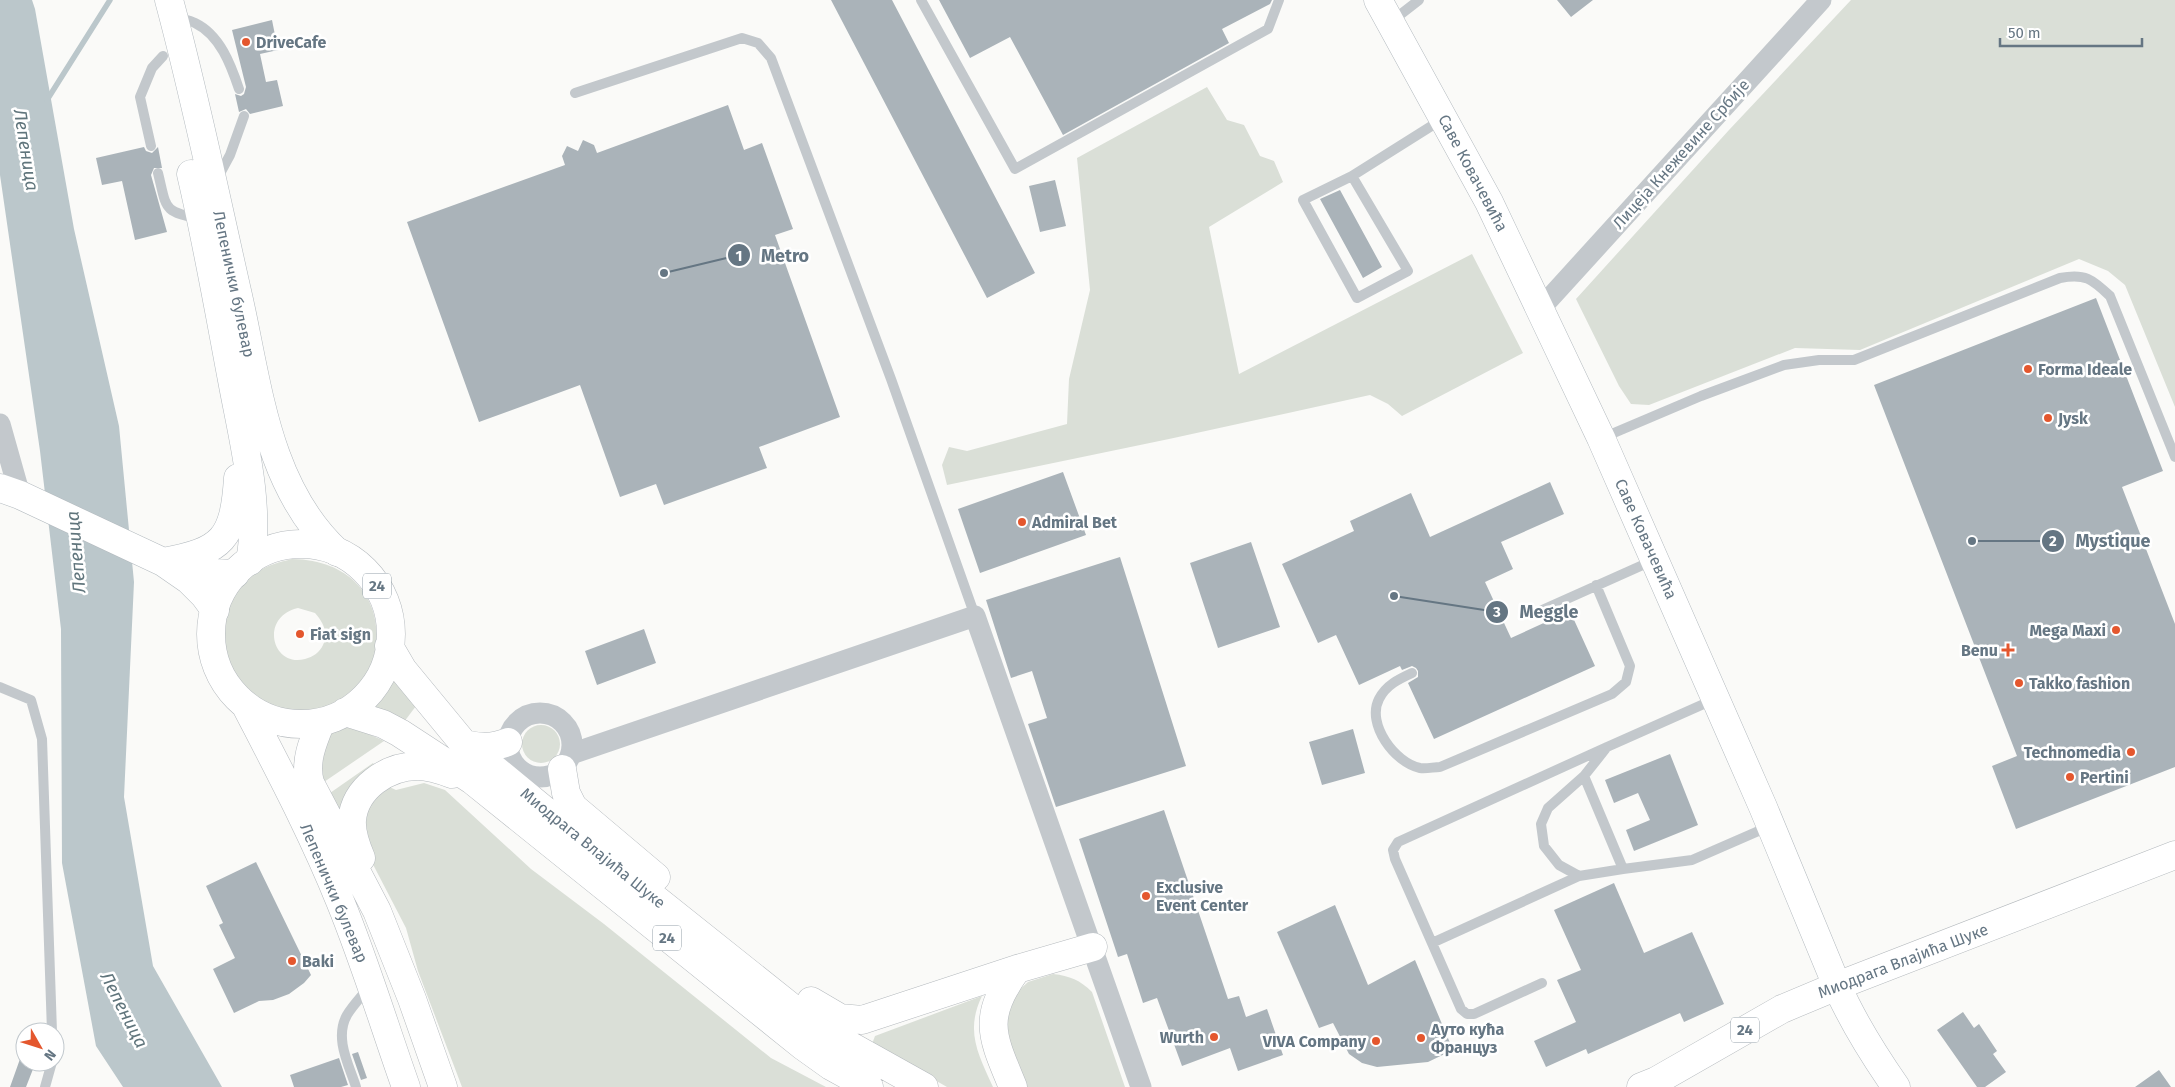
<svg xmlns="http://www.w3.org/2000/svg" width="2175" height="1087" font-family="'Fira Sans',sans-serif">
	<rect width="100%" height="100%" fill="#fafaf8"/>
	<path fill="#dadfd7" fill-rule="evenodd" d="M1851,0H2175V407L2125,285L2108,271L2079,259L1860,350L1795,348L1649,405L1631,404L1619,386L1576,299L1729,130Z
		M1207,87L1227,120L1244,125L1260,156L1274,161L1283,182L1209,227L1239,374L1472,254L1523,353L1402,416L1388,404L1370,395L1169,439L947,485L942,465L949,447L967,451L1067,424L1069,379L1090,290L1077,158Z
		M292,559C413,561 395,717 297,713C224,709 195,612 257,572C268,565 280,562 292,559ZM298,608L315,613C323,622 329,633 323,645C320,652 313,657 305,659C272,668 259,617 298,608Z
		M396,677L416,706L404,722L374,707Z
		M522 744a19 19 0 1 1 38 0a19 19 0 1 1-38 0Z
		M343,726L356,728L384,741L324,782C319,755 316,741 343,726Z
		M373,763L377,768L342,820L330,793Z
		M424,783L445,790L531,869L604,924L771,1058L826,1087H462L418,971L406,928L365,849L364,812L385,785L396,790Z
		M1053,974C1070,976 1080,980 1092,992L1125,1087H1027L1005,1041L1003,1024L1016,993L1028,982Z
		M982,996C965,1031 978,1054 993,1087H947L872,1044L875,1036Z"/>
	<path fill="#bbc7cb" d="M0,0H32L35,9L74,229L119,426L134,582L124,797L153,966L222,1087H123L96,1046L62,863L61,629L40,451L0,175Z"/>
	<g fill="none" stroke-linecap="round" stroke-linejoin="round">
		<path stroke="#bbc7cb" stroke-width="5.5" d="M47,100L110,0"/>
	</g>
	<path fill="#aab3b9" d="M831,0H892L1035,273L987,298Z
		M939,0H1272L1270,4L1222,29L1229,43L1063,135L1010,37L970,58Z
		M1557,0H1593L1571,17Z
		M272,20L278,50L260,54L266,82L277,80L283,106L250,114L246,109L239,112L235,94L241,96L244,94L246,87L232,30Z
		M728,105L744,150L762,143L793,229L775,235L840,417L759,447L767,468L664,505L656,484L620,497L580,385L479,422L407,222L565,165L562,156L567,146L578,151L583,140L594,145L597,153Z
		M144,147L146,151L152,153L158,147L162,168H154L151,175L167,232L135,240L122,181L102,185L96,158Z
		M1055,180L1066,226L1040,232L1029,186Z
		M1340,190L1382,267L1363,278L1320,199Z
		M2096,298L2163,471L2122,487L2175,624V767L2016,829L1992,766L2017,756L1874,385Z
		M1063,472L1086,535L980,573L958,509Z
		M1550,482L1564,514L1501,542L1513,569L1485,582L1511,638L1570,611L1595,666L1434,739L1408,683L1418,677V671L1416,668L1412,666L1402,670L1400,666L1359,685L1336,635L1318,643L1282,564L1354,531L1350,521L1411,493L1430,537Z
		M1251,542L1280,627L1218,648L1190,563Z
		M1120,557L1186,766L1056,807L1028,724L1047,718L1032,671L1011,678L986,600Z
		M644,629L656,663L597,685L585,651Z
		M1353,729L1365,773L1322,785L1309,742Z
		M1670,754L1698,825L1634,851L1626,830L1650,820L1638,793L1614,803L1605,780Z
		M1164,810L1228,999L1239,996L1246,1017L1267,1009L1283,1055L1238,1071L1230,1048L1182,1066L1157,998L1143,1003L1127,954L1118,957L1079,839Z
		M256,862L311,975L304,983L289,994L273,1000L259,1001L234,1013L213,969L235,958L219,925L223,923L206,886Z
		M1614,883L1644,953L1692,932L1724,1004L1684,1022L1680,1013L1588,1054L1586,1049L1546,1067L1534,1041L1576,1022L1557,980L1581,970L1554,910Z
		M1335,905L1368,985L1415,960L1453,1050L1428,1062L1377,1067L1362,1063L1349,1054L1333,1023L1319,1028L1277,932Z
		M1963,1012L1974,1028L1979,1024L1997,1051L1993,1054L2006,1072L1985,1087H1977L1937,1030Z
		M358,1052L367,1078L361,1080L352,1054Z
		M339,1058L348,1085L341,1087H294L290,1075Z
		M20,1059L35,1064L26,1087H10Z
		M2159,1070L2171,1087H2135Z"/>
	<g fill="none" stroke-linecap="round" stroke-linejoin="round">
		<defs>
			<path id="secondary" d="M169,0C195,96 215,194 237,291C258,381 265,485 337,552
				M1378,0L1489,202L1601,438L1763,807L1837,986C1853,1022 1873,1054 1896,1087
				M191,174C207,242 219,311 232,380C242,435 261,506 250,561
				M0,488L20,495L163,562L189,580L204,595L215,610
				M163,562C223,551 234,539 238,478
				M172,564L214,573L235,574"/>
			<path id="primary" d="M211 634a90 90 0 1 1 180 0a90 90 0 1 1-180 0Z
				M389,646L403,670L464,744L554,818L801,1015L847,1044L924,1087
				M246,706C279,770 313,834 340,901C365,962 384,1025 406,1087
				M345,712L383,724L400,733L472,780L803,1046L831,1066L869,1087
				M321,722C313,741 304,762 310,783L377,911L412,999L443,1087
				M464,744C481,748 492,748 508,742
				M562,769L566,793L573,807L656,877
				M361,858C356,846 351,833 352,820C355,788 387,766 418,766C429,766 441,770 452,774
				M811,1001L840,1018L862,1020L1017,969L1093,947
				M1013,1087C992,1036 981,1018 1017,969
				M1641,1087L1656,1081L1782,1009L1837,986L2175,855"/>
		</defs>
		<use href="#secondary" stroke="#b3babf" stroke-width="29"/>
		<use href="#primary" stroke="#b5babe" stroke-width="29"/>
		<path stroke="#c3c8cc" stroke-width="10" d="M921,0L1015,169L1268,29L1279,0
			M176,17C182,19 189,20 195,23C220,35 231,65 239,89
			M1392,21L1419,0
			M575,93L742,38L758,43L771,58L891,379L975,616
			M151,146L140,97L152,68L163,56
			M158,173C167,209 162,211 200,219
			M1352,176L1408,271L1357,298L1303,200Z
			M1352,176L1441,120
			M217,179L230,155L244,116
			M1602,438L1701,396L1784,365L1819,360H1854L2060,278C2085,273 2092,279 2110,296L2175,457
			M1531,615L1654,560
			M1412,673C1399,679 1386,685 1379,699C1366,724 1395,763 1420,768C1426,769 1434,767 1440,767L1612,694L1626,682L1630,666L1596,585
			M0,687L31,700L42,739L52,1032
			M1715,699L1607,747L1584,776L1623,869L1692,860L1770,826
			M1584,776L1548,808L1541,824L1544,846L1559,865L1579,876L1623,869
			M1432,943L1579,876
			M1542,983L1474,1014H1467L1461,1009L1395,859L1393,850L1398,842L1607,747
			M45,1087L52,1062
			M356,1087C349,1065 334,1038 347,1015C353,1005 362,996 369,987"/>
		<path stroke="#c3c8cc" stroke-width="21" d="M1540,309L1821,0
			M0,424L20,495
			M508 745a32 32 0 1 1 64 0a32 32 0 1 1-64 0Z
			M571,754L975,616L1141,1087"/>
		<use href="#secondary" stroke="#fff" stroke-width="28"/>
		<use href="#primary" stroke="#fff" stroke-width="28"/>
	</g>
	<g fill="#e4572e" stroke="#fff" stroke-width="2">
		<circle cx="246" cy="42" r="5"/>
		<circle cx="2028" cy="369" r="5"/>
		<circle cx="2048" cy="418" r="5"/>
		<circle cx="1022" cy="522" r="5"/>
		<circle cx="2116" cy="630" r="5"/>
		<circle cx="300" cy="634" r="5"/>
		<path d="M2005.5 642.5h5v5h5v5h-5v5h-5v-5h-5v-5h5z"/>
		<circle cx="2019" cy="683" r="5"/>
		<circle cx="2131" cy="752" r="5"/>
		<circle cx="2070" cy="777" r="5"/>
		<circle cx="1146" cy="896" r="5"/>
		<circle cx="292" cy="961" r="5"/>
		<circle cx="1214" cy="1037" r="5"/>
		<circle cx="1421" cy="1038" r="5"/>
		<circle cx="1376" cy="1041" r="5"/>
	</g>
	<g text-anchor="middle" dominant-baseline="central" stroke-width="5" stroke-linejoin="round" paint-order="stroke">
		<g fill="#fff" stroke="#939fa8" stroke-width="1">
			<rect x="363" y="573.5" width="28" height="25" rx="4"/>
			<rect x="653" y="925.5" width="28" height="25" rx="4"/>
			<rect x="1731" y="1017.5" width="28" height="25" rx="4"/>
		</g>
		<g font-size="15" font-weight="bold" fill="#657683">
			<text x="377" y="586">24</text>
			<text x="667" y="938">24</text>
			<text x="1745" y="1030">24</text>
		</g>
		<g font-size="16" font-weight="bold" fill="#657683" stroke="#fff" text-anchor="start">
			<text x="256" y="42">DriveCafe</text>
			<text x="2038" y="369">Forma Ideale</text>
			<text x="2058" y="418">Jysk</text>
			<text x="1032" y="522">Admiral Bet</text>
			<text x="2106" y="630" text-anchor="end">Mega Maxi</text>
			<text x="310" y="634">Fiat sign</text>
			<text x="1998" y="650" text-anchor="end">Benu</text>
			<text x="2029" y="683">Takko fashion</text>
			<text x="2121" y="752" text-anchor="end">Technomedia</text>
			<text x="2080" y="777">Pertini</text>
			<text x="1156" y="887">Exclusive<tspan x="1156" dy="18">Event Center</tspan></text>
			<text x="302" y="961">Baki</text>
			<text x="1431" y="1029">Ауто кућа<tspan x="1431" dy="18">Француз</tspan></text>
			<text x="1204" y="1037" text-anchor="end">Wurth</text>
			<text x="1366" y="1041" text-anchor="end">VIVA Company</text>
		</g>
		<g font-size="16" fill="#657683" stroke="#fff">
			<text transform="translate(1681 154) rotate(-48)">Лицеја Кнежевине Србије</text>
			<text transform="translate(1473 173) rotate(62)">Саве Ковачевића</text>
			<text transform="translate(234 284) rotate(78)">Лепенички булевар</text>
			<text transform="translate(1646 539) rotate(66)">Саве Ковачевића</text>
			<text transform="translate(593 848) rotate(39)">Миодрага Влајића Шуке</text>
			<text transform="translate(334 893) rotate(67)">Лепенички булевар</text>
			<text transform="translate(1903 961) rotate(-21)">Миодрага Влајића Шуке</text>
		</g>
		<g font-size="18" font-style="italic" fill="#60757c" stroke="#fff">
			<text transform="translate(26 150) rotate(81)">Лепеница</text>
			<text transform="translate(76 552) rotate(-95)">Лепеница</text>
			<text transform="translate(124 1010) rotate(63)">Лепеница</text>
		</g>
	</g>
	<path fill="none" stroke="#657683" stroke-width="2" d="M664 273L739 255M1972 541L2053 541M1394 596L1497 612"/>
	<g fill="#657683" stroke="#fff" stroke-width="2">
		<circle cx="664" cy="273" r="5"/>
		<circle cx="1972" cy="541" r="5"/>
		<circle cx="1394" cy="596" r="5"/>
		<circle cx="739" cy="255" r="12"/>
		<circle cx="2053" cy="541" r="12"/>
		<circle cx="1497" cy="612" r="12"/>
	</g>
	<g font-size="15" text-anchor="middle" font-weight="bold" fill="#fff">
		<text x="739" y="261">1</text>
		<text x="2053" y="546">2</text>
		<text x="1497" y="617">3</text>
	</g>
	<g font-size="18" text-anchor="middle" font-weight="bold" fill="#657683" stroke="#fff" stroke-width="5" stroke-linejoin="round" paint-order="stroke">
		<text x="785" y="262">Metro</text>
		<text x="2113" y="547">Mystique</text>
		<text x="1549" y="618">Meggle</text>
	</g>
	<g transform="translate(40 1047) rotate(129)"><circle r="24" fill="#ffffff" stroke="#c1c8cd"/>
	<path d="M0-4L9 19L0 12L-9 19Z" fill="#e4572e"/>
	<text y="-8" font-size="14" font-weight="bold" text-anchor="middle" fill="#657683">N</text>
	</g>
	<path d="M2000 38v8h142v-8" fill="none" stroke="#657683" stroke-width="2.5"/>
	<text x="2008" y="38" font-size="15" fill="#657683" stroke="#ffffff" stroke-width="4" paint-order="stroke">50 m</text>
</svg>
